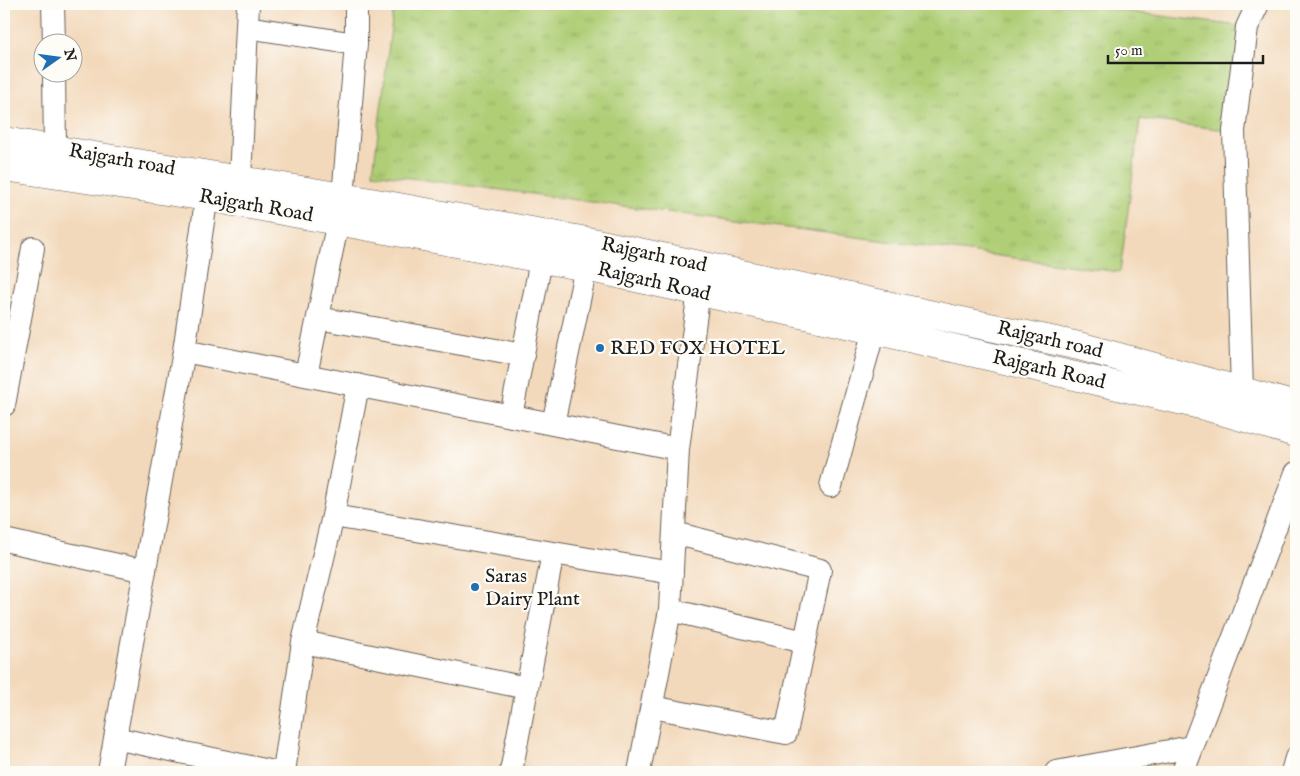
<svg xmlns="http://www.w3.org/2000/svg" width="1300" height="776" font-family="'IM FELL English',serif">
	<defs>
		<pattern id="grass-tufts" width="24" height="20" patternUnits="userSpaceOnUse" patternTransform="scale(1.25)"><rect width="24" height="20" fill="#afce76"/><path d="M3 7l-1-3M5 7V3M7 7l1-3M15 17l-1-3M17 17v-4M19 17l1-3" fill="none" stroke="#96b066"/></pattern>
	</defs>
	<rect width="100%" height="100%" fill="#fdfcf7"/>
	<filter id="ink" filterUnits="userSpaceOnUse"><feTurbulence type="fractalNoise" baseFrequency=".02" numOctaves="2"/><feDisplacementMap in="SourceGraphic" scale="10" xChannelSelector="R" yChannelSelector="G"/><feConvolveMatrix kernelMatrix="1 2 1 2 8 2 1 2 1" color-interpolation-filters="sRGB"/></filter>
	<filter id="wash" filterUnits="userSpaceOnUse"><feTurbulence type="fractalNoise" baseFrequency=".0096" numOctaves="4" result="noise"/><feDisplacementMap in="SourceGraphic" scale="20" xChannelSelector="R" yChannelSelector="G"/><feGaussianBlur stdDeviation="1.12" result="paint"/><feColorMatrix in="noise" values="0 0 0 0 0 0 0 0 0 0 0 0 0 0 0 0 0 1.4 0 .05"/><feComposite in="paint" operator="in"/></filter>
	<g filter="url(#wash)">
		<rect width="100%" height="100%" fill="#f3d9bb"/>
		<path fill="url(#grass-tufts)" stroke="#667549" d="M394,4H1069L1247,27L1234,131L1140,119L1120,272L373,173Z"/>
	</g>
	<g filter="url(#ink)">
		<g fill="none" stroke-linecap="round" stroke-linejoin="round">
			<defs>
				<path id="minor" d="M53,4L54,42
					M247,27L356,44
					M54,72L55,149
					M240,180L248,4
					M343,197L356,44V4
					M318,318L523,355
					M184,351L678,449
					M306,375L338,221
					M1242,390L1234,131L1247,27L1258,4
					M4,405L33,248
					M511,416L541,260
					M553,424L586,267
					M831,486L874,330
					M333,516L672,573
					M4,540L145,571
					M670,610L805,642
					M303,642L527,688
					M652,707L786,733L820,570L674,533
					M115,738L274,772
					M109,772L184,351L209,181
					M284,772L303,642L333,516L358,385
					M511,772L553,553
					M639,772L670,610L678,449L701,275
					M1056,772L1191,747
					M1183,772L1296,473
					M1292,772L1296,758"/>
				<path id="major" d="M4,141L343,197L592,242L1079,346L1296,406
					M4,167L207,197L586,267L874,330L1205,406L1296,433"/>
			</defs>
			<use href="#minor" stroke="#675e54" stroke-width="24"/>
			<use href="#major" stroke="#675e54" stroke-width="29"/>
			<use href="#minor" stroke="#fff" stroke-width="22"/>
			<use href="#major" stroke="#fff" stroke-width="28"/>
		</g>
	</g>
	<g fill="#1f6fb2" stroke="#fdfcf7" stroke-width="2">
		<circle cx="600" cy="348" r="5"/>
		<circle cx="475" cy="587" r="5"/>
	</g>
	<g text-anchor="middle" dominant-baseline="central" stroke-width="4.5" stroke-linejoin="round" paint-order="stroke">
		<g font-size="20" fill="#1c1c1c" stroke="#fdfcf7">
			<text transform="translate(122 160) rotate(10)">Rajgarh road</text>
			<text transform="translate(256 206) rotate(10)">Rajgarh Road</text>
			<text transform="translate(654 255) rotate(12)">Rajgarh road</text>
			<text transform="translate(654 282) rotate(13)">Rajgarh Road</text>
			<text transform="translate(1050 340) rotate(13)">Rajgarh road</text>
			<text transform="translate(1049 370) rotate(13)">Rajgarh Road</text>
		</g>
		<g font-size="20" fill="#1c1c1c" stroke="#fdfcf7" text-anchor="start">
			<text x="610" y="348">RED FOX HOTEL</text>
			<text x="485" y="576">Saras<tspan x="485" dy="23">Dairy Plant</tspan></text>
		</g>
	</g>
	<rect width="1300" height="776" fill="none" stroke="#fdfcf7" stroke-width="20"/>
	<g transform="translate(58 58) rotate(76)"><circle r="24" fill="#fdfcf7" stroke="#a3a29f"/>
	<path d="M0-4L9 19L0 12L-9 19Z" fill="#1f6fb2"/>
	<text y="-8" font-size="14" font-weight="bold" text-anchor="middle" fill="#1c1c1c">N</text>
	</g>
	<path d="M1108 55v8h155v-8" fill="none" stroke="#1c1c1c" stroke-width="2.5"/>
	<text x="1115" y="55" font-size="15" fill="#1c1c1c" stroke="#fdfcf7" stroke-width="4" paint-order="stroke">50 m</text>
</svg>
